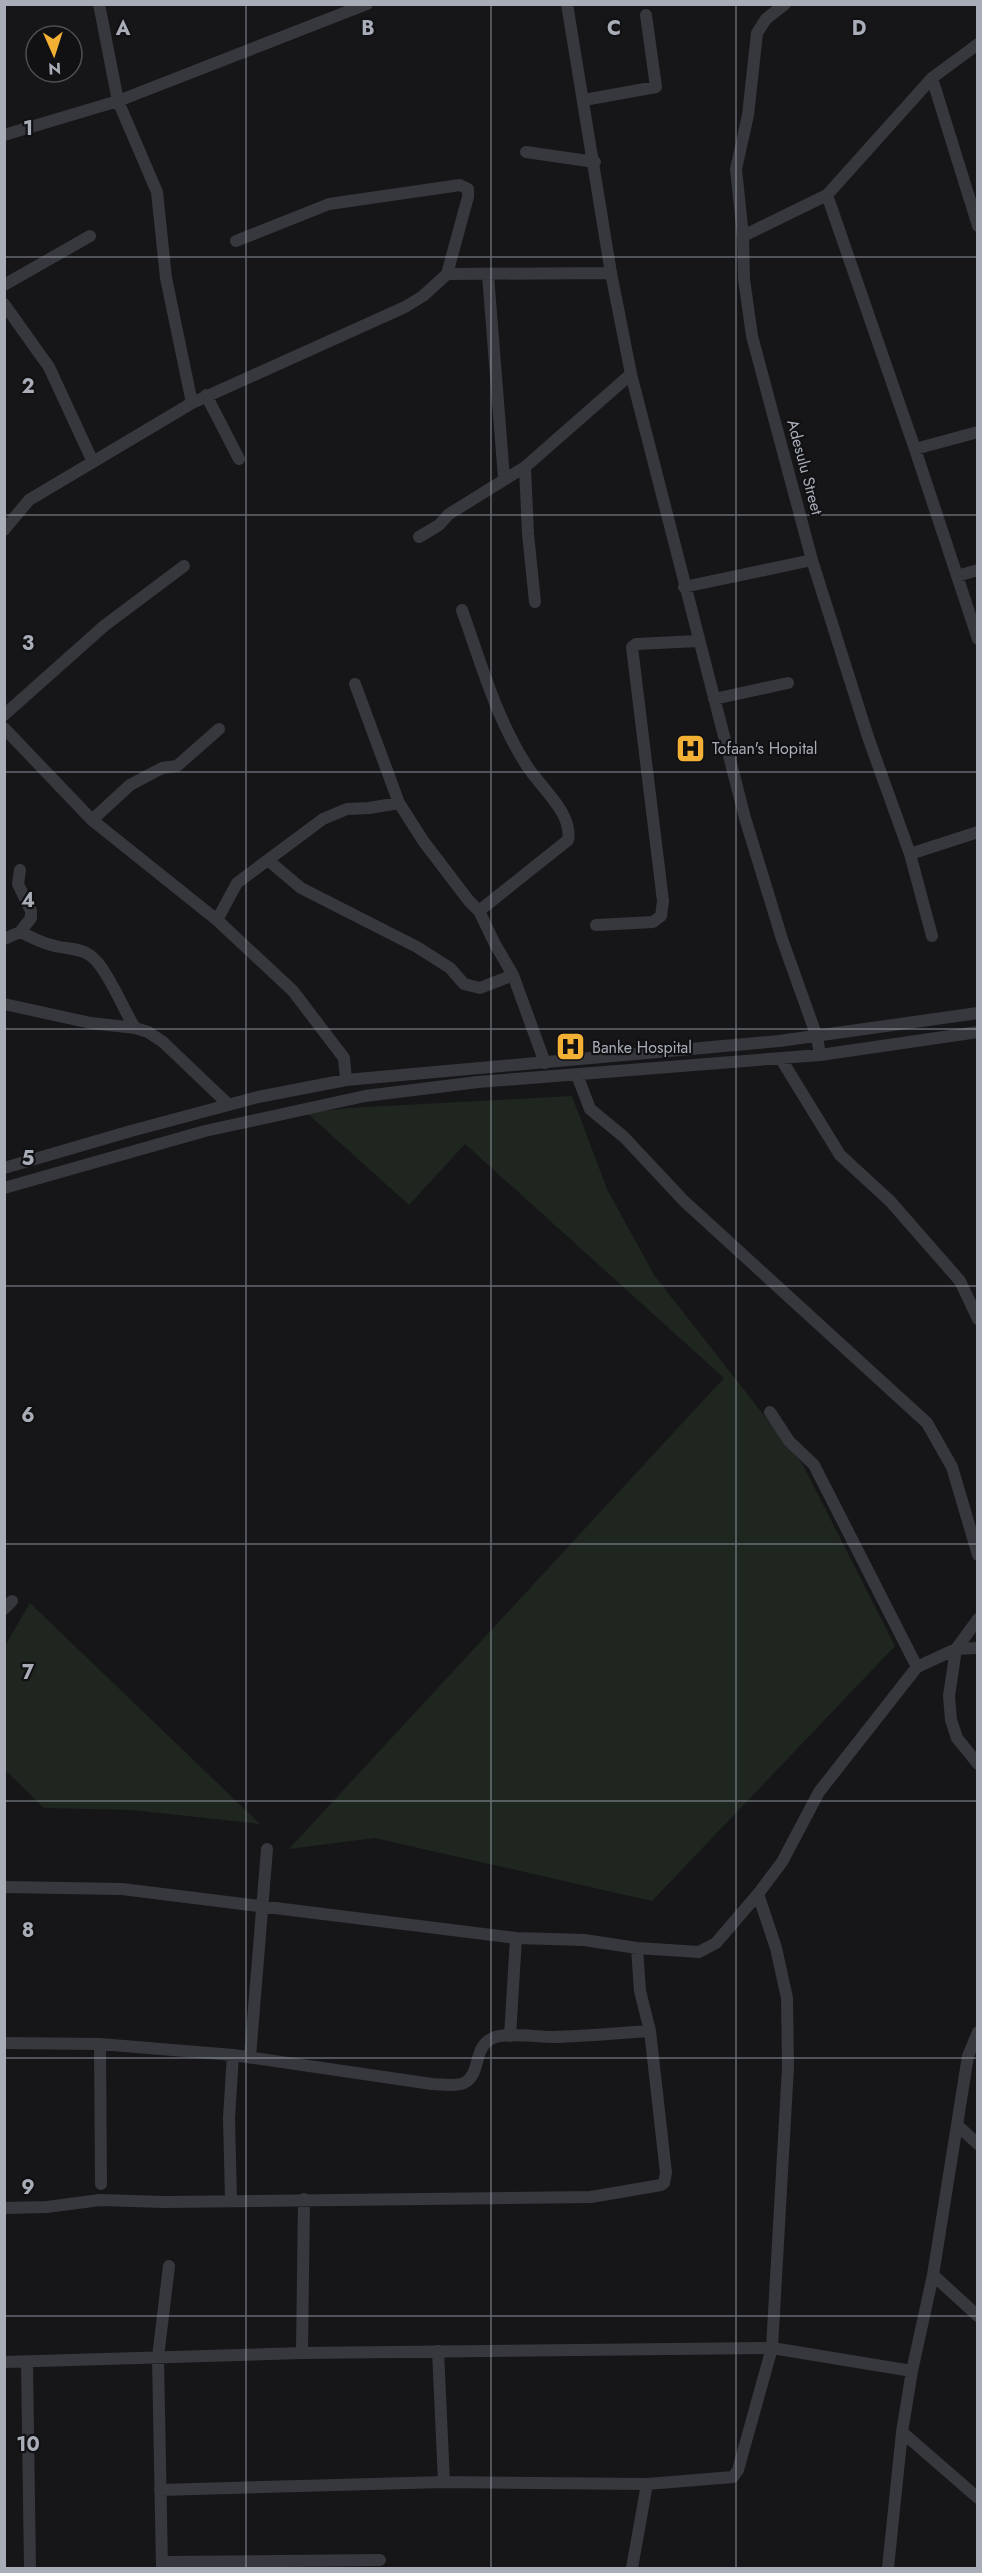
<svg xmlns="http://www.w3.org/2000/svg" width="982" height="2573" font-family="Jost,sans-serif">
	<rect width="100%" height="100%" fill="#161618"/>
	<path fill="#1e261f" d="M572,1096L607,1189L654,1275L803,1465L895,1646L652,1901L375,1838L289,1849L724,1378L465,1144L409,1205L307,1113L349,1108Z
		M30,1603L260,1824L132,1810L44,1808L5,1770V1646Z"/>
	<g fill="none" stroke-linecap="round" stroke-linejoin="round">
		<path stroke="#37383d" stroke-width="12" d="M99,4L118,101L157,192L166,278L192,403
			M567,4L611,273L631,374L745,818L782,939L817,1037L820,1055
			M785,4L766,19L757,33L748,115L736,169L743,236L744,279L752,336L812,560L868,737L910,854L932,936
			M932,78L978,226
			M584,100L656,87L646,15
			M4,135L118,101L367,4
			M526,152L595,162
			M827,195L915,449L978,639
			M743,236L827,195L932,78L978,44
			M447,274L611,273
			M488,275L504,478
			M4,285L90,236
			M4,304L49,367L92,460
			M206,395L239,459
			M915,449L978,432
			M525,467L528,534L535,602
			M4,530L29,500L192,403L405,307L423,296L447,274L468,197V189L460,185L329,204L236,241
			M419,537L439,525L449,514L525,467L631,374
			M957,576L978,570
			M684,587L812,560
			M462,610C481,663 496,718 527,766C541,788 573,813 568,840L479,911
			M355,684L399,803L424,842L469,901L479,911L495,944L513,975L545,1063
			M714,699L788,683
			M4,715L104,626L184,566
			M4,728L92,820L217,920L293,991L344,1058L346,1080
			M92,820L130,785L162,768L177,766L219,729
			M910,854L978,832
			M269,861L301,888L417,947L450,968L464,984L480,988L513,975
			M217,920L237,883L323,819L347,809L369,808L399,803
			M596,925L653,922L661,916L663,901L632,647L636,644L698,641
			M20,932L31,918V911L18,884L20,870
			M4,939L20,932C31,937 43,944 55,946C67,949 81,948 91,956C107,968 123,1009 135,1028
			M4,1004L91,1023L135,1028L148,1032L163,1042L229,1105
			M781,1059L840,1155L890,1201L960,1281L978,1319
			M577,1075L590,1109L624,1137L684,1201L927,1423L952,1467L978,1555
			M4,1168L131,1131L258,1097L346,1080L779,1041L978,1013
			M4,1188L205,1131L365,1096L478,1082L820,1055L978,1032
			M770,1412L789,1441L814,1465L917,1667
			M4,1609L12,1601
			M978,1619L956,1649L949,1696L951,1720L957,1738L978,1764
			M4,1887L122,1889L516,1938L584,1940L637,1948L699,1952L716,1943L758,1894L782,1862L819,1792L917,1667L956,1649L978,1648
			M510,2036L516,1938
			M4,2043L100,2044L233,2055L432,2084C442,2084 455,2087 464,2083C482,2074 472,2047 493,2038C506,2032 537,2037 553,2037C585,2036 618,2033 650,2031
			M100,2044L101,2184
			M250,2057L267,1849
			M958,2126L978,2144
			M231,2199L229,2118L233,2055
			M4,2208L47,2207L100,2200L164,2202L591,2197L661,2185L664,2183L666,2173L650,2031L640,1991L637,1948
			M933,2275L978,2316
			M438,2351L444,2482
			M302,2353L304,2199
			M4,2362L302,2353L772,2348L912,2371
			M27,2363L30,2568
			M902,2432L978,2498
			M160,2490L444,2482L647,2484L733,2477L738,2470L772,2348L788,2067L787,1998L776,1948L758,1894
			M162,2562L380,2560
			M162,2568L158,2357L169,2266
			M632,2568L647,2484
			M888,2568L902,2432L912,2371L933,2275L968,2056L978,2032"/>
	</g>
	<path fill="none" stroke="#a8adb8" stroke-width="1.5" stroke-opacity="0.55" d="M246,4V2568M491,4V2568M736,4V2568M4,257H978M4,515H978M4,772H978M4,1029H978M4,1286H978M4,1544H978M4,1801H978M4,2058H978M4,2316H978"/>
	<defs>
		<symbol id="hospital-square" viewBox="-11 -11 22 22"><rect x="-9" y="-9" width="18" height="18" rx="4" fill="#f2b134" stroke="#111113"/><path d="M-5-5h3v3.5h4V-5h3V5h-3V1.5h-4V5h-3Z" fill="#111"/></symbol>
	</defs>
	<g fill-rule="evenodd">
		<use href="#hospital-square" x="674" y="732" width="33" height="33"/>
		<use href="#hospital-square" x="554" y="1030" width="33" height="33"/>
	</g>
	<g text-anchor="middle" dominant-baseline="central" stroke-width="4.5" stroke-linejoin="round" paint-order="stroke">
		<g font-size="16" fill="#a8adb8" stroke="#111113">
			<text transform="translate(805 467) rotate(75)">Adesulu Street</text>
		</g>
		<g font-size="16" fill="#a8adb8" stroke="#111113" text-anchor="start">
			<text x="712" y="748">Tofaan's Hopital</text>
			<text x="592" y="1047">Banke Hospital</text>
		</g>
	</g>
	<g font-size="20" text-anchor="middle" font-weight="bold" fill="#a8adb8" stroke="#111113" stroke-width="4.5" stroke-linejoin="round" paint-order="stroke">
		<text x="123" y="35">A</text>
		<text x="368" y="35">B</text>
		<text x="614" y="35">C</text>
		<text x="859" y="35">D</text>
		<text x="28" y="135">1</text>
		<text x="28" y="393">2</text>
		<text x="28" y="650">3</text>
		<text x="28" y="907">4</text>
		<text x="28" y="1165">5</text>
		<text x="28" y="1422">6</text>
		<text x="28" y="1679">7</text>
		<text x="28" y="1937">8</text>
		<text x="28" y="2194">9</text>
		<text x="28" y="2451">10</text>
	</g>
	<rect width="982" height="2573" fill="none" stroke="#a8adb8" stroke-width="12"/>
	<g transform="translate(54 54) rotate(177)"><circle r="28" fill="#111113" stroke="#4d4f55" stroke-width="1.5"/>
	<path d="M0-4.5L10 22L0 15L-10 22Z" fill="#f2b134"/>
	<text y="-9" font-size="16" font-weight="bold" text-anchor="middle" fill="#a8adb8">N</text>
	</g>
</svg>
